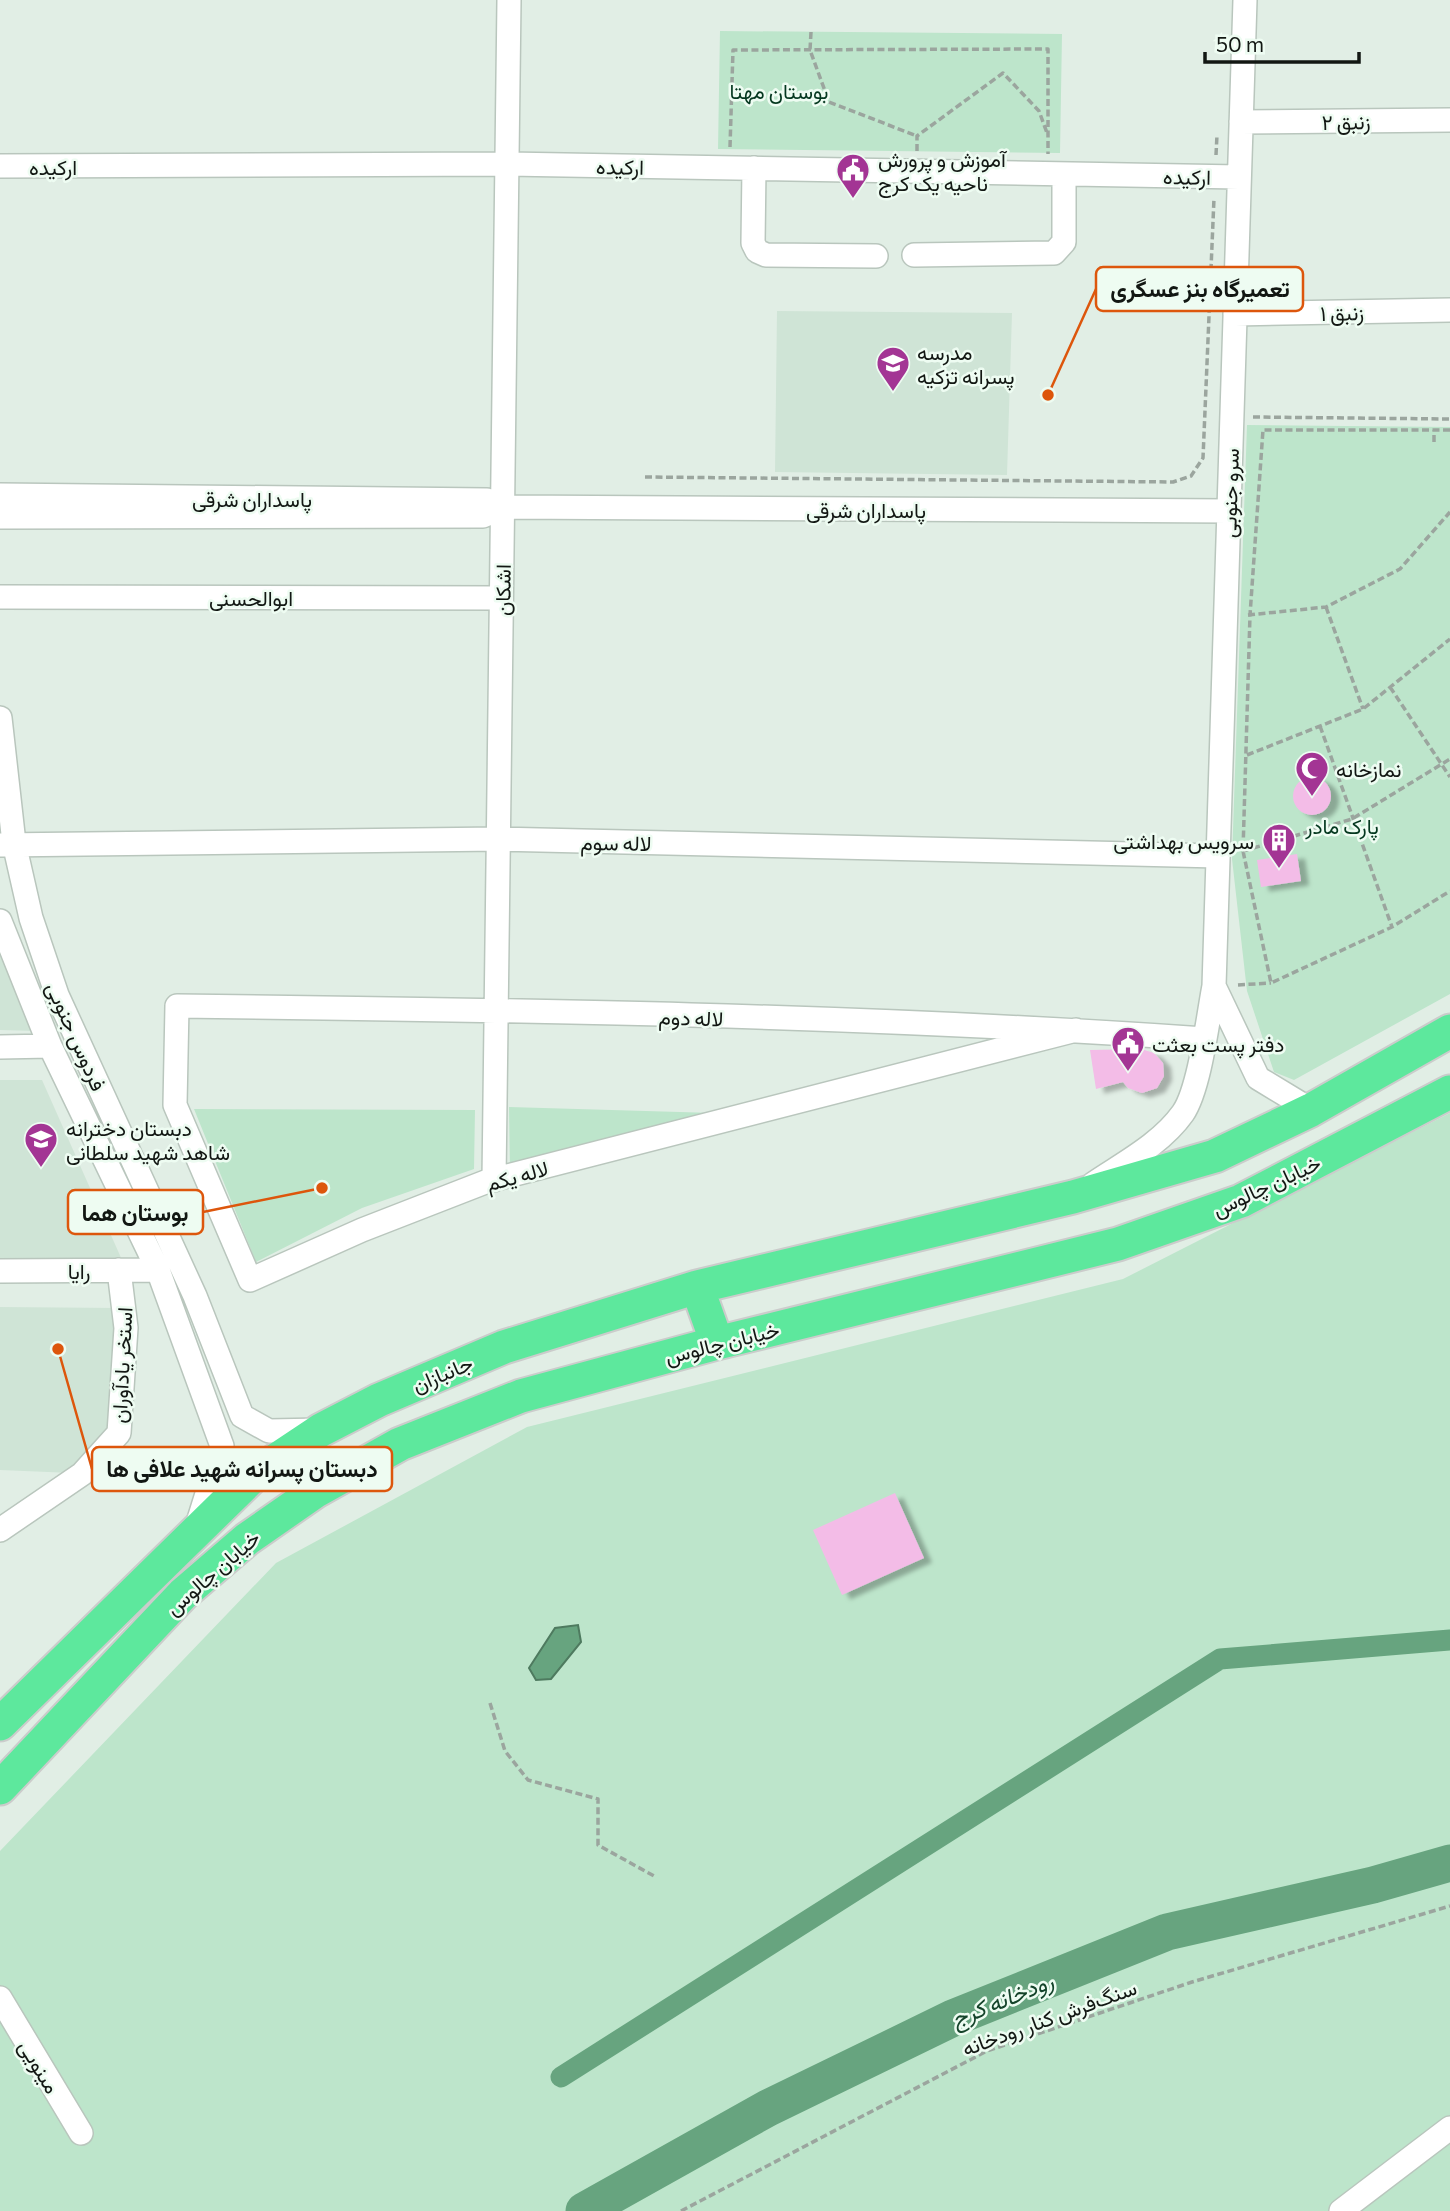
<svg xmlns="http://www.w3.org/2000/svg" width="1450" height="2211" font-family="Commissioner,Vazirmatn,sans-serif">
	<defs>
		<filter id="shadow"><feDropShadow dx="8" dy="4.5" stdDeviation="2" flood-color="#0004"/></filter>
	</defs>
	<rect width="100%" height="100%" fill="#e1eee5"/>
	<path fill="#cfe4d6" d="M777,311L1012,313L1007,475L775,472Z
		M0,948L8,974L35,1031L0,1030Z
		M0,1080H42L122,1260L0,1258Z
		M0,1307L118,1308L111,1431L72,1473L0,1470Z"/>
	<path fill="#bde5cb" d="M720,31L1062,34L1060,153L718,149Z
		M1247,425L1450,427V994L1294,1080L1274,1072L1247,991L1232,859Z
		M509,1107L748,1114L510,1171Z
		M194,1109L475,1110L474,1169L362,1208L256,1262Z
		M1450,1113V2211H0V1851L276,1563L527,1427L1123,1279Z"/>
	<path fill="#67a47f" stroke="#4e7a5f" stroke-width="2" d="M578,1625L581,1642L551,1679L536,1680L529,1668L555,1628Z"/>
	<g fill="none" stroke-linecap="round" stroke-linejoin="round">
		<path stroke="#67a47f" stroke-width="21" d="M561,2077L1220,1659L1450,1640"/>
		<path stroke="#67a47f" stroke-width="37" d="M584,2211L768,2108L953,2018L1167,1932L1373,1885L1450,1863"/>
	</g>
	<path fill="#f3bce7" filter="url(#shadow)" d="M1293 796a19 19 0 1 1 38 0a19 19 0 1 1-38 0Z
		M1297,854L1301,881L1261,887L1257,860Z
		M1141,1049L1154,1053L1163,1063L1164,1076L1157,1088L1142,1093L1128,1088L1123,1082L1096,1089L1090,1050Z
		M895,1493L924,1558L842,1595L813,1530Z"/>
	<g fill="none" stroke-linecap="round" stroke-linejoin="round">
		<defs>
			<path id="minor" d="M1241,122L1450,120
				M0,166L507,164L1239,177
				M754,168L753,243L757,251L766,255L876,256
				M914,255L1054,253L1064,242V174
				M1235,314L1450,310
				M0,495L487,500L503,507
				M0,517L483,516L503,507L1229,511
				M0,597L501,598
				M0,718L14,843L31,918L57,995L195,1296L242,1416L269,1431L321,1430
				M0,845L498,839L1218,856
				M0,921L50,1046L158,1270L222,1446L196,1529
				M1214,986L1258,1078L1311,1110
				M1076,1030L488,1181L362,1230L250,1280L175,1105L177,1006C519,1010 863,1015 1204,1039
				M0,1047L50,1046
				M494,1180L509,0
				M1093,1184C1124,1163 1161,1144 1183,1113C1200,1088 1208,1017 1214,986L1245,0
				M0,1271L158,1270
				M0,1530L82,1474L119,1433L126,1328L119,1270
				M0,1998L81,2133
				M1341,2211L1450,2128"/>
			<path id="highway" d="M697,1287L717,1343
				M0,1724L255,1474L321,1430L379,1400L504,1347L697,1287L1073,1197L1215,1156L1311,1110L1450,1031
				M0,1788L183,1594L247,1539L316,1491L400,1444L521,1396L717,1343L1118,1244L1241,1201L1450,1092"/>
		</defs>
		<use href="#minor" stroke="#b9c6bd" stroke-width="26"/>
		<use href="#highway" stroke="#cbcccb" stroke-width="37"/>
		<path stroke="#9ba59e" stroke-width="3.5" stroke-dasharray="7 3.5" stroke-linecap="butt" d="M811,32L810,50L829,102L917,136
			M730,147L733,50L1048,49V154
			M917,151V136L1003,73L1039,111L1047,133
			M1216,155L1217,135
			M1253,417L1450,419
			M1450,430H1263L1250,615L1243,851L1271,983L1392,927L1450,891
			M1434,442V430
			M645,477L1173,482L1191,476L1203,458L1214,198
			M1326,607L1363,709
			M1248,615L1326,607L1400,569L1450,512
			M1390,687L1450,777
			M1320,726L1392,927
			M1247,755L1363,709L1450,639
			M1243,851L1352,819L1450,759
			M1238,985L1271,983
			M490,1703L505,1751L528,1780L598,1799V1845L654,1876
			M681,2211L987,2051L1192,1982L1450,1906"/>
		<use href="#minor" stroke="#fff" stroke-width="23"/>
		<use href="#highway" stroke="#5de89d" stroke-width="33"/>
	</g>
	<defs>
		<symbol id="civic-pin" viewBox="-11 -11 22 30"><path d="M0 17L-7.5 6A9.5 9.5 0 1 1 7.5 6Z" fill="#a33594" stroke="#eefcf2"/><path d="M-.6-6.5H3V-4.5H.6V-3L4-1V1h2V6H-6V1h2V-1L-.6-3ZM-1.2 2.5V6h2.4V2.5Z" fill="#fff"/></symbol>
		<symbol id="school-pin" viewBox="-11 -11 22 30"><path d="M0 17L-7.5 6A9.5 9.5 0 1 1 7.5 6Z" fill="#a33594" stroke="#eefcf2"/><path d="M0-5L7-2L0 1L-7-2ZM-4 1L0 2.5L4 1V4Q0 6-4 4Z" fill="#fff"/></symbol>
		<symbol id="mosque-pin" viewBox="-11 -11 22 30"><path d="M0 17L-7.5 6A9.5 9.5 0 1 1 7.5 6Z" fill="#a33594" stroke="#eefcf2"/><path d="M3.5-4.9A6 6 0 1 0 3.5 4.9A5 5 0 1 1 3.5-4.9Z" fill="#fff"/></symbol>
		<symbol id="building-pin" viewBox="-11 -11 22 30"><path d="M0 17L-7.5 6A9.5 9.5 0 1 1 7.5 6Z" fill="#a33594" stroke="#eefcf2"/><path d="M-4-6H4V6H1V3H-1V6H-4ZM-2.5-4.3h1.7v1.8h-1.7ZM.8-4.3h1.7v1.8H.8ZM-2.5-1h1.7V.8h-1.7ZM.8-1h1.7V.8H.8Z" fill="#fff"/></symbol>
	</defs>
	<g fill-rule="evenodd">
		<use href="#civic-pin" x="834" y="151" width="38" height="52"/>
		<use href="#school-pin" x="874" y="344" width="38" height="52"/>
		<use href="#mosque-pin" x="1293" y="749" width="38" height="52"/>
		<use href="#building-pin" x="1260" y="821" width="38" height="52"/>
		<use href="#civic-pin" x="1109" y="1024" width="38" height="52"/>
		<use href="#school-pin" x="22" y="1120" width="38" height="52"/>
	</g>
	<g text-anchor="middle" dominant-baseline="central" stroke-width="5" stroke-linejoin="round" paint-order="stroke">
		<g font-size="21" fill="#04381f" stroke="#eefcf2">
			<text x="779" y="90">بوستان مهتا</text>
			<text x="1342" y="825">پارک مادر</text>
		</g>
		<g font-size="21" fill="#121713" stroke="#eefcf2">
			<text transform="translate(1346 121) rotate(-1)">زنبق ۲</text>
			<text x="53" y="166">ارکیده</text>
			<text transform="translate(620 166) rotate(1)">ارکیده</text>
			<text transform="translate(1187 176) rotate(1)">ارکیده</text>
			<text transform="translate(1342 312) rotate(-1)">زنبق ۱</text>
			<text transform="translate(1229 493) rotate(-88)">سرو جنوبی</text>
			<text x="252" y="498">پاسداران شرقی</text>
			<text x="866" y="509">پاسداران شرقی</text>
			<text transform="translate(502 590) rotate(-89)">اشکان</text>
			<text x="251" y="597">ابوالحسنی</text>
			<text transform="translate(616 842) rotate(1)">لاله سوم</text>
			<text transform="translate(691 1017) rotate(2)">لاله دوم</text>
			<text transform="translate(77 1036) rotate(66)">فردوس جنوبی</text>
			<text transform="translate(517 1175) rotate(-15)">لاله یکم</text>
			<text transform="translate(1266 1185) rotate(-25)">خیابان چالوس</text>
			<text x="79" y="1270">رایا</text>
			<text transform="translate(722 1342) rotate(-14)">خیابان چالوس</text>
			<text transform="translate(121 1365) rotate(-87)">استخر یادآوران</text>
			<text transform="translate(442 1373) rotate(-23)">جانبازان</text>
			<text transform="translate(212 1572) rotate(-41)">خیابان چالوس</text>
			<text transform="translate(1049 2017) rotate(-20)">سنگ‌فرش کنار رودخانه</text>
			<text transform="translate(40 2066) rotate(59)">مینویی</text>
		</g>
		<g font-size="21" fill="#121713" stroke="#eefcf2" text-anchor="start">
			<text x="878" y="158">آموزش و پرورش<tspan x="878" dy="24">ناحیه یک کرج</tspan></text>
			<text x="917" y="351">مدرسه<tspan x="917" dy="24">پسرانه تزکیه</tspan></text>
			<text x="1336" y="768">نمازخانه</text>
			<text x="1254" y="840" text-anchor="end">سرویس بهداشتی</text>
			<text x="1152" y="1043">دفتر پست بعثت</text>
			<text x="66" y="1127">دبستان دخترانه<tspan x="66" dy="24">شاهد شهید سلطانی</tspan></text>
		</g>
		<g font-size="23" font-style="italic" fill="#14432a" stroke="#eefcf2">
			<text transform="translate(1002 1999) rotate(-22)">رودخانه کرج</text>
		</g>
	</g>
	<path fill="none" stroke="#dd560c" stroke-width="2.5" d="M1048 395L1096 289M322 1188L203 1212M58 1349L92 1469"/>
	<g fill="#dd560c" stroke="#eefcf2" stroke-width="2.5">
		<circle cx="1048" cy="395" r="7"/>
		<circle cx="322" cy="1188" r="7"/>
		<circle cx="58" cy="1349" r="7"/>
	</g>
	<g fill="#eefcf2" stroke="#dd560c" stroke-width="2.5">
		<rect x="1096" y="267" width="207" height="44" rx="7"/>
		<rect x="68" y="1190" width="135" height="44" rx="7"/>
		<rect x="92" y="1447" width="300" height="44" rx="7"/>
	</g>
	<g font-size="23" text-anchor="middle" font-weight="bold" fill="#121713">
		<text x="1200" y="297">تعمیرگاه بنز عسگری</text>
		<text x="135" y="1221">بوستان هما</text>
		<text x="242" y="1477">دبستان پسرانه شهید علافی ها</text>
	</g>
	<path d="M1205 52v10h154v-10" fill="none" stroke="#121713" stroke-width="3.5"/>
	<text x="1216" y="52" font-size="21" fill="#121713" stroke="#eefcf2" stroke-width="5" paint-order="stroke">50 m</text>
</svg>
